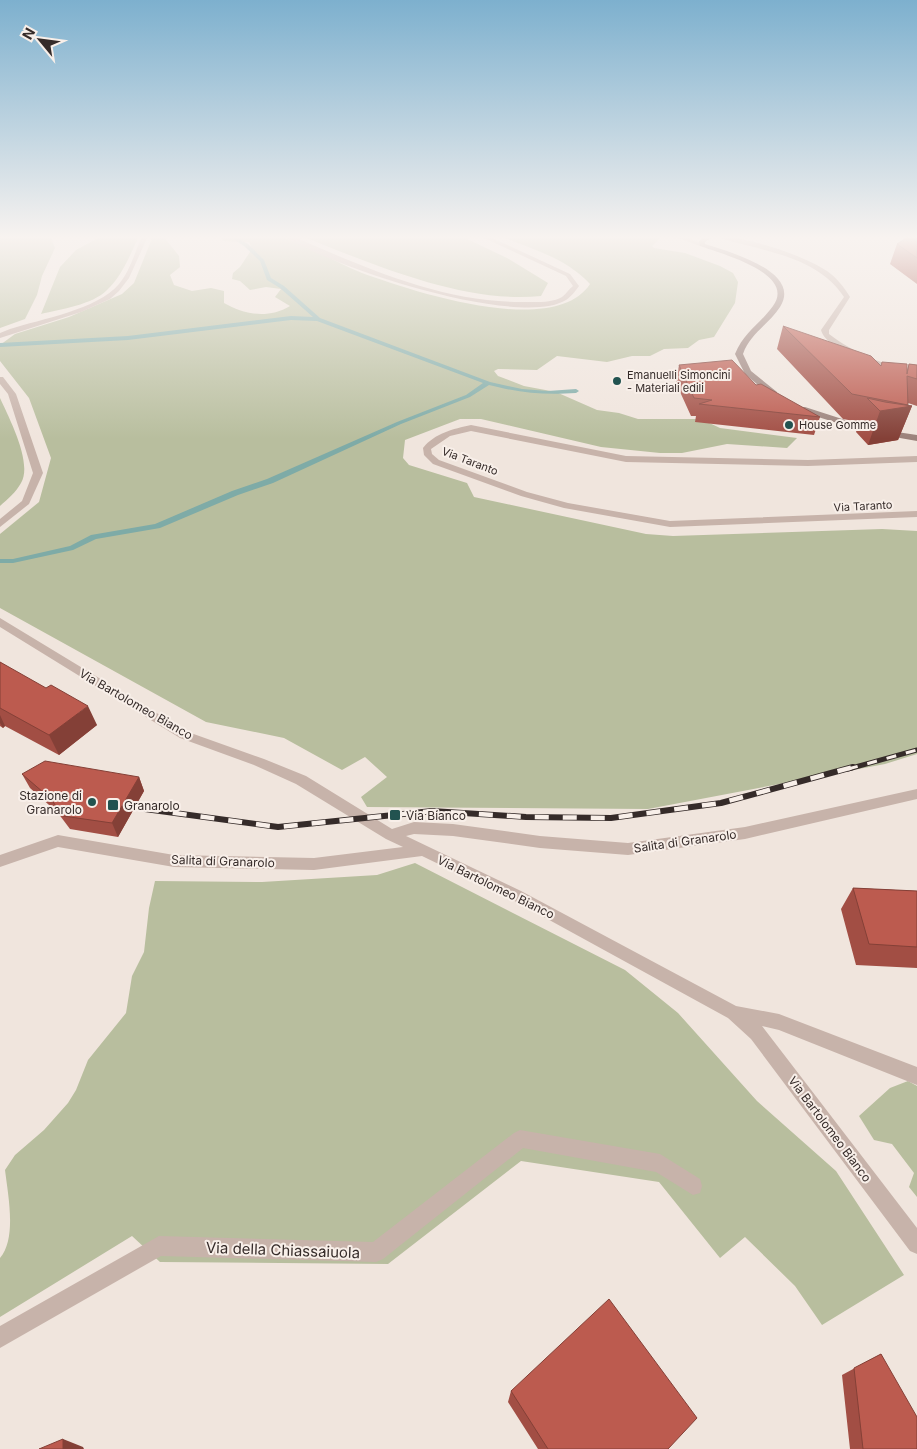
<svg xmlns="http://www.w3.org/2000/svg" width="917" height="1449" font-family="Inter,sans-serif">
	<rect width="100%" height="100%" fill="#f0e5dd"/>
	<path fill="#b8be9e" d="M0,236H50L55,248L42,276L37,295L25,319L0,328Z
		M102,236H139C130,255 122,276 107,290C92,305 61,309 41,314L60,267L76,250Z
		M153,236L164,237L179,256L180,267L170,275L174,285L192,291L211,288L224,291V303C245,315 268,319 290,306L275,297L281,289L266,287L250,290L240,281L232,279L233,273L240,267L252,249L249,242L223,241L221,236C238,236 261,232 278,236C304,243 337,263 362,273C412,291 554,339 590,284C566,258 532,249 500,236H653L659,239L652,246L654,248L685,253L720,266L733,273L738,282L735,303L714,337L699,340L688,348L664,349L650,356H632L607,362L557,356L537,370L498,369L494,371L498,376L524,386L556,392L597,410L619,413L638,419H701L720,428L797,438L787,448L727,444L682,453H660L601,447L481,419H460L405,440L403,458L409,465L467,483L474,497L646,534L673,536L882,529L917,531V754L885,764L648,809L367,807L361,797L387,777L365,757L342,770L284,738L206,722L0,608V534L39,502L51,458L29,398L0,361V345L15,334L69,317L122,294L134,283Z
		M301,236H461L507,258L548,283L541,296C463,304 373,264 301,236Z
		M0,398C9,418 33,463 21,483C16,492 8,499 0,506Z
		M415,863L625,970L678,1013L757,1101L836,1171L904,1275L822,1325L795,1286L745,1237L720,1258L659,1182L521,1161L388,1264L160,1262L132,1236L0,1317V1258C17,1238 8,1195 5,1170L15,1155L44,1130L68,1103L76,1090L88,1060L126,1013L132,976L144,952L149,908L155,881L262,882L377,875Z
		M908,1081L917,1086V1197L909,1187L914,1173L892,1144L874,1140L859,1116L890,1088Z"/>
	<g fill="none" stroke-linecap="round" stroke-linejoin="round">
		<path fill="#7eaba7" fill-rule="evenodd" d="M229,236H235L248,244L264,260L271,278L284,286L320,318L490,382L522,389L548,391L576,389L579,391L576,393C543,395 521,393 489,385L470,397L401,424L273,483L238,495L160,528L96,539L73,550L13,563H0V559H13L70,546L91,535L155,524L232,491L267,479L397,422L466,395L483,383L317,321L291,320L128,340L0,347V343L128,336L291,316L313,317L280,288L267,280L260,261L244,246Z"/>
		<path fill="#c7b3aa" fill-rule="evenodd" d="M142,236H148L129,278L119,291L110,299L81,312L0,338V333L10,329C41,319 97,310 119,284C130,271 135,252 142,236Z
			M284,236H292C366,268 443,303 525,302C536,302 552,303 562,297C566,294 569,289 573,286L566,276L480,236H488L570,274L579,286C576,290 571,297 566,300C519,329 328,266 284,236Z
			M673,236H682L705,245L700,246Z
			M716,236C745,236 803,255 827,271C837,278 844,287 850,297L829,330V334C854,353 887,367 917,371V375C896,373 826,352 821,330L844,297C823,265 785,255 750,246C739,243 726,241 716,236Z
			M0,377H3L16,394L43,473L29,504L0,527V519L22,501L33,473L8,394L0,384Z
			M471,425L626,456L808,460L917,456V462L808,466L626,462L471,431L450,436L431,449L432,454L439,460L527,492L568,503L670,521L917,511V517L670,527L564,508L521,496L433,464L424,455L423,448C435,433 453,429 471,425Z
			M0,618L188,732L264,759L306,776L392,829L414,822L453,824L540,836L628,843L745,827L917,789V799L745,839L628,855L540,848L453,836L414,834L406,836L521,891L736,1006L779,1014L917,1067V1085L779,1030L762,1026L917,1228V1254L910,1251L751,1039L728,1018L511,899L422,856L314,870L174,867L58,847L0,867V855L58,835L174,855L314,858L403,847L386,839L296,784L254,765L180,738L0,627Z
			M520,1130L660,1154L700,1179L702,1186L700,1193L693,1195L656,1172L523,1148L383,1259L376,1262L161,1256L0,1348V1326L159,1236L373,1242L514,1133Z"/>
		<path fill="#9b827b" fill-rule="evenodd" d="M706,236H714L705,242V244C726,251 803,271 780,307C769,324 750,334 743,354L751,371L777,392V396H771L745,374L735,354C744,332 760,324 773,306C797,273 719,253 700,246L699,241Z
			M799,407H805L870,428L917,435V441L866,432L799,411Z"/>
		<defs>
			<path id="rail-far1" d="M848,769L917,750"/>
			<path id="rail" d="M145,809L278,827L432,811L526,817L611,818L721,803L853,767"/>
		</defs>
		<use href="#rail-far1" stroke="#352b29" stroke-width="5"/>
		<use href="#rail" stroke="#352b29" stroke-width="6"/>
		<use href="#rail-far1" stroke="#f8efe9" stroke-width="3" stroke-dasharray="10" stroke-linecap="butt"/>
		<use href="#rail" stroke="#f8efe9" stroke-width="4.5" stroke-dasharray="14" stroke-linecap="butt"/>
	</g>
	<path fill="#a24e44" d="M917,236V284L890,264L897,244Z
		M783,326L881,366L907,370L909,364L917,365V406L908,403V405L912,406L898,440L868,445L856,432L859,422L843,419L777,349Z
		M679,365L756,385L820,417L814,435L695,422L696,416H691L676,383Z
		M0,662L97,725L59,755L5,726L3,728L0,726Z
		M22,774L139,777L144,791L118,837L70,829L58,813L30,788Z
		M853,888L917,891V968L856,965L841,909Z
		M881,1354L917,1449H850L842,1375Z
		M511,1391L668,1449H538L508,1402Z"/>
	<path fill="#844037" d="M912,406L898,440L868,445L880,411Z
		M88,706L97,725L59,755L49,735Z
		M0,715L5,726L3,728L0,723Z
		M139,777L144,791L118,837L112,823Z
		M63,1439L83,1447L84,1449H63Z"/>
	<path fill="#bc5b4f" stroke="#844037" d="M909,236H917V258L897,244Z
		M783,326L871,356L881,366L882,362L907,364V374L909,364L917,365V379L907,376L908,405L852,394Z
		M732,360L756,385L761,384L820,417L699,404L712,400L694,398L679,365Z
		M867,398L885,402L912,406L880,411Z
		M0,662L46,688L51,685L88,706L49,735L0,708Z
		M45,761L139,777L112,823L63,816L51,799L22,774Z
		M853,888L917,891V947L869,944Z
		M609,1299L697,1418L668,1449H548L511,1391Z
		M881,1354L917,1417V1449H863L854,1368Z
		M63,1439V1449H39Z"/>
	<linearGradient id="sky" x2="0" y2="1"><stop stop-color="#7db0ce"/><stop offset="0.54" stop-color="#f8f3f0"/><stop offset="1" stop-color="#f8f3f0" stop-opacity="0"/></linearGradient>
	<rect width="917" height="439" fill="url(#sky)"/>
	<g fill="#225350" stroke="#f8efe9" stroke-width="2">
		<circle cx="617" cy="381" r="5"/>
		<circle cx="789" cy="425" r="5"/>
		<circle cx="92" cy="802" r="5"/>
		<rect x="107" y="799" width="12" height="12" rx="2.5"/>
		<rect x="389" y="809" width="12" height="12" rx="2.5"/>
	</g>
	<g text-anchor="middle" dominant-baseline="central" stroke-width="4" stroke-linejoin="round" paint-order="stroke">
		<g font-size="11" fill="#352b29" stroke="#f8efe9" text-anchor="start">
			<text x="627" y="375">Emanuelli Simoncini<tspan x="627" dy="13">- Materiali edili</tspan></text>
			<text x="799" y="425">House Gomme</text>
		</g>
		<g font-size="11" fill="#352b29" stroke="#f8efe9">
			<text transform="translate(470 461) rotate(21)">Via Taranto</text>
			<text transform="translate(863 506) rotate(-3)">Via Taranto</text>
		</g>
		<g font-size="12" fill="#352b29" stroke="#f8efe9">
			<text transform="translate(136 704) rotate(30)">Via Bartolomeo Bianco</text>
			<text transform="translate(685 841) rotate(-8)">Salita di Granarolo</text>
			<text transform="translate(223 861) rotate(2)">Salita di Granarolo</text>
			<text transform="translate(496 887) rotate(26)">Via Bartolomeo Bianco</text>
			<text transform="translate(830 1129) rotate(53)">Via Bartolomeo Bianco</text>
		</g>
		<g font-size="12" fill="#352b29" stroke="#f8efe9" text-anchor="start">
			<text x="82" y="795" text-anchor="end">Stazione di<tspan x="82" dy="14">Granarolo</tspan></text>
			<text x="124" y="805">Granarolo</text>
			<text x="406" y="815">Via Bianco</text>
		</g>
		<g font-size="15" fill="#352b29" stroke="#f8efe9">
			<text transform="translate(283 1250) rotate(2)">Via della Chiassaiuola</text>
		</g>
	</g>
	<g transform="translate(40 40) rotate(299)" stroke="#f8efe9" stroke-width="4" paint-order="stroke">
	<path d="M0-4L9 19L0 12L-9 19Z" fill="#352b29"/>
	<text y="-8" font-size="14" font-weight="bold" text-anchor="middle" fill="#352b29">N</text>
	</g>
</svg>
